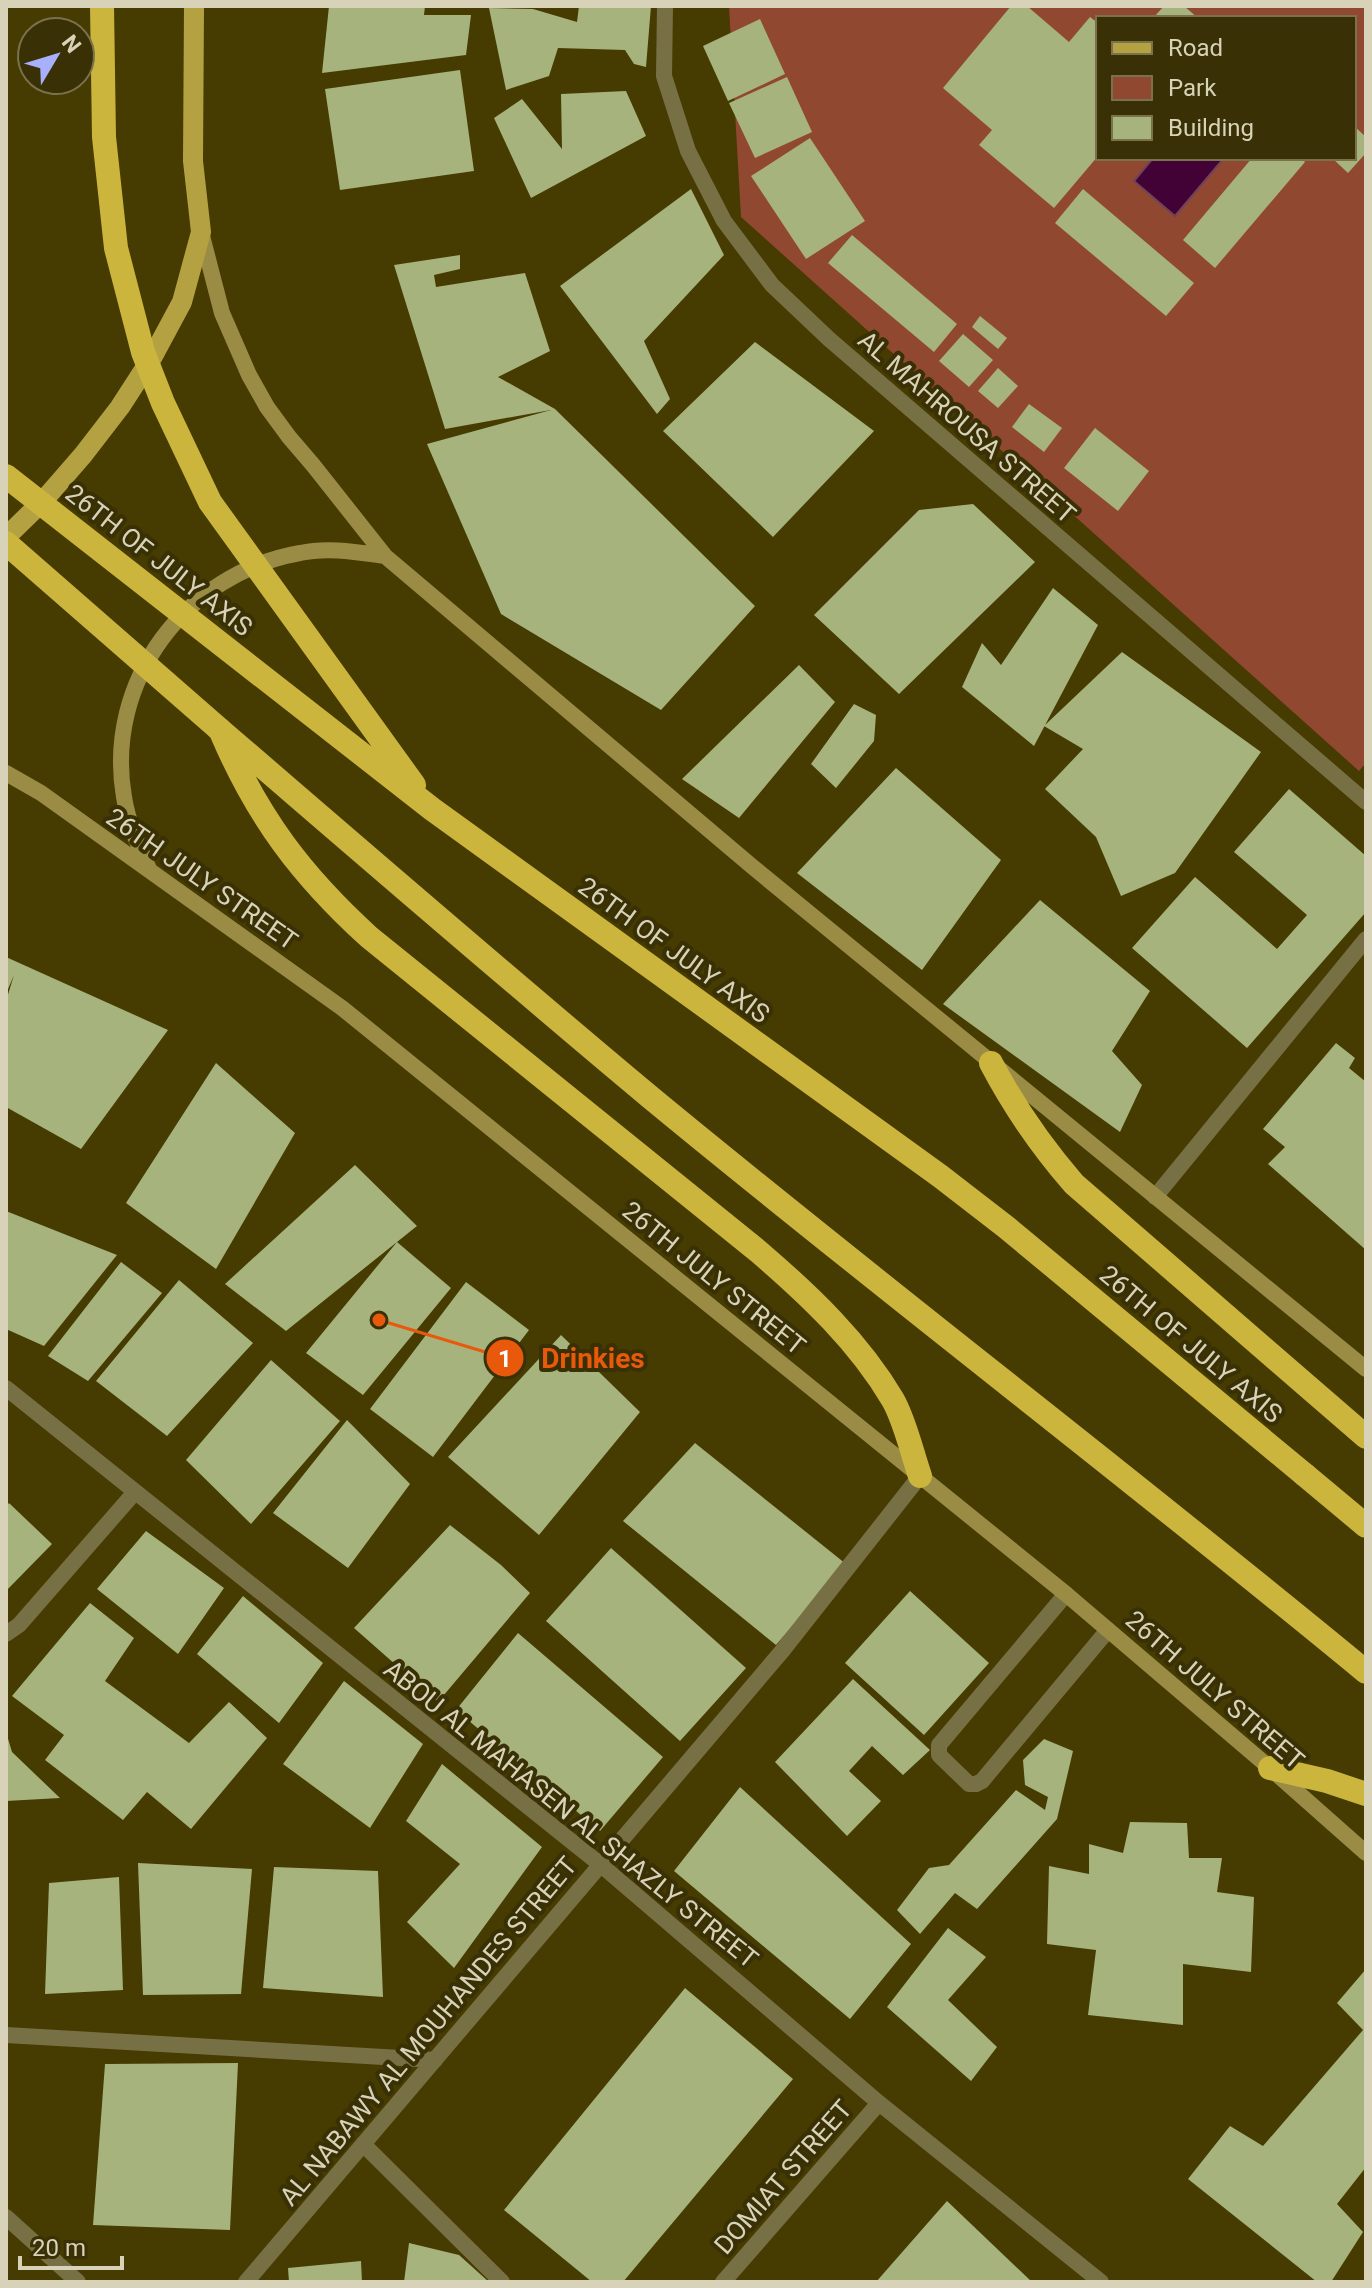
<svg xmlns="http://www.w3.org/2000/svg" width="1372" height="2288" font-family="Roboto,sans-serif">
	<rect width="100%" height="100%" fill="#463b00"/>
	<path fill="#914830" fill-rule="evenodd" d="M729,6H1366V763L1359,771L741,217ZM1098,18H1354V158H1098Z"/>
	<path fill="#420235" stroke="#6f415c" stroke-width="2" d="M1153,158H1224L1175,216L1134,181Z"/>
	<path fill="#a6b37c" d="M329,6H425L424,15H471L466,55L322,73Z
		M579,6H651L646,67L634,64L625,50L558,48L549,76L506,90L489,8L533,9L577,22Z
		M1011,6H1027L1069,42L1090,17L1098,23V156L1054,208L979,145L992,130L943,88Z
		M1164,6H1184L1198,18H1153Z
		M760,19L785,74L728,101L703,46Z
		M460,70L474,171L340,190L325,89Z
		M787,77L812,132L755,158L729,103Z
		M626,91L646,136L531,198L494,118L522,99L562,149L561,94Z
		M1354,126L1366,137V153L1348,173L1332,158H1354Z
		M810,138L865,221L806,259L751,176Z
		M1252,158H1301L1305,162L1215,268L1183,240Z
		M691,189L724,255L644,341L670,399L657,414L560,286Z
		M1083,189L1194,283L1166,316L1055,223Z
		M852,235L957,324L934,352L828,263Z
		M460,255V269L434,275L436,287L525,273L550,351L498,377L555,409L755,606L661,710L501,614L427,444L551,410L445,429L394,265Z
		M980,316L1007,338L998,349L972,327Z
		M963,334L993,360L969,387L939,361Z
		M755,342L874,431L773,537L663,431Z
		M998,368L1018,386L998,408L978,391Z
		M1029,404L1062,428L1044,452L1012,427Z
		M1095,428L1149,471L1118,511L1064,468Z
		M973,504L1035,562L899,694L814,615L919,510Z
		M1053,588L1098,625L1034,746L962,687L982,643L1001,665Z
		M1122,652L1261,752L1175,873L1121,896L1096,837L1045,789L1083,749L1044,726Z
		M799,665L835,702L739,818L682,779Z
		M854,704L876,715L874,741L836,788L811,764Z
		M896,768L1001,860L922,970L797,873Z
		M1289,789L1366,856V912L1247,1048L1132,948L1195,877L1277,949L1307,915L1234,852Z
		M1040,900L1150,991L1112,1051L1142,1085L1120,1132L943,1004Z
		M6,957L168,1030L81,1149L6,1107V1001L14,975L6,994Z
		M1336,1043L1355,1058L1349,1068L1366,1082V1250L1268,1164L1285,1147L1263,1129Z
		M216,1063L295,1133L216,1269L126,1203Z
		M355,1165L417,1226L397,1242L451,1288L363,1395L306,1353L397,1242L286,1331L225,1284Z
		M6,1211L117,1255L44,1346L6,1329Z
		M121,1262L162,1293L88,1381L48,1356Z
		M179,1280L253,1343L167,1436L96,1381Z
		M466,1282L529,1330L433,1457L370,1409Z
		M561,1335L640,1412L539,1535L448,1457Z
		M271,1360L340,1421L251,1524L186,1460Z
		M347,1420L410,1484L348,1568L273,1513Z
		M695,1443L846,1564L776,1645L623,1521Z
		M9,1503L52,1544L6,1591V1507Z
		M450,1525L501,1565L530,1593L438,1702L354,1628Z
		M146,1531L224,1588L178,1654L97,1589Z
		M611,1548L746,1668L680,1741L546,1621Z
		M910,1591L989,1663L924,1735L845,1663Z
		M243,1596L323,1663L279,1723L197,1654Z
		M90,1603L134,1638L105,1681L189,1743L229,1702L267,1738L191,1829L147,1792L123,1820L45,1760L64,1735L12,1696Z
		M518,1633L663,1757L600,1831L456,1710Z
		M853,1679L930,1750L903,1775L872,1746L849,1771L881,1801L847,1836L775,1762Z
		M344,1681L423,1744L370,1828L283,1764Z
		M6,1732L12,1752L60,1798L6,1801Z
		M1044,1739L1073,1751L1057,1819L977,1909L955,1893L920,1934L897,1910L929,1868L949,1865L1016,1790L1045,1810L1048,1797L1025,1785L1023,1760Z
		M442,1764L542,1847L454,1968L407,1922L460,1864L406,1821Z
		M740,1787L911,1944L850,2019L674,1871Z
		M1130,1822L1187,1823L1189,1858H1222L1217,1892L1254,1897L1251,1972L1183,1964V2025L1088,2015L1096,1950L1047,1944L1049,1866L1089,1874V1844L1123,1853Z
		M138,1863L252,1869L241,1994L143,1995Z
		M274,1867L378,1871L383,1997L263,1988Z
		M119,1877L123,1990L45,1994L49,1883Z
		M948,1928L986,1957L948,2000L997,2047L971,2081L887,2007Z
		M1366,1969V2167L1337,2204L1363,2232L1331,2282H1317L1188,2179L1230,2126L1263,2146L1363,2030L1337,2003Z
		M685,1988L793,2079L623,2282H592L504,2210Z
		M238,2063L230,2230L93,2225L105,2064Z
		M947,2201L1032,2282H876Z
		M409,2243L459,2255L489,2282H404Z
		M361,2261L362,2282H289L288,2268Z"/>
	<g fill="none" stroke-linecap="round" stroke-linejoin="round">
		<path stroke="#787045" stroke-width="16" d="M1066,1594L939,1745V1755L969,1784H976L982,1781L1108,1630"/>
		<path stroke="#787045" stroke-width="16" d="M665,6L664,76L688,151L724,221L772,285L829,339L1366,802
			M1155,1197L1366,939
			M6,1388L601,1865L879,2103L1101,2282
			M6,1634L19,1625L135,1492
			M6,2035L435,2060
			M363,2144L502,2282
			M6,2217L78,2282
			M246,2282L783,1650L920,1476
			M723,2282L879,2103"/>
		<path stroke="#9a8c45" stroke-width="16" d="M201,232L222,313L249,375L267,407L289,437L313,465L385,556L754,868L1366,1369
			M6,773L41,793L342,1008L1066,1594L1270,1768L1366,1853
			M150,871C139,847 128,823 124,797C104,681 186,573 300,553C328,547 356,552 385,556"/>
		<path stroke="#b4a242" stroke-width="20" d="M6,537L43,501L83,455L120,407L153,356L182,302L201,232L193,161L194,6"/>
		<path stroke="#cbb53d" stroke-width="24" d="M219,729C362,852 505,976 650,1097C886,1292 1130,1477 1366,1672
			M222,734C258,818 302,876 369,937L759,1252C809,1295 859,1342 893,1400C905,1421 912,1453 920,1476
			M991,1063C1014,1107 1041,1146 1074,1184L1366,1437
			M1305,1475L1366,1526
			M1270,1768L1327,1781L1366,1794"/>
		<path stroke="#cbb53d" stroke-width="24" d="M102,6L104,137L116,248L143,352L163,403L210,502L414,785
			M6,476L432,809L940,1176L1006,1227L1305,1475
			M6,543L219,729"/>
	</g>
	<g text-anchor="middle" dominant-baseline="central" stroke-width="8" stroke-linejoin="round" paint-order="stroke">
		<g font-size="26" fill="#d8d3b8" stroke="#393105">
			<text transform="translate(967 427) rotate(41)">AL MAHROUSA STREET</text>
			<text transform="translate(159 560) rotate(38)">26TH OF JULY AXIS</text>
			<text transform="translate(202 879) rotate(35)">26TH JULY STREET</text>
			<text transform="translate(674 950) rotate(36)">26TH OF JULY AXIS</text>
			<text transform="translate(714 1278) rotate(39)">26TH JULY STREET</text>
			<text transform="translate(1191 1344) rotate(40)">26TH OF JULY AXIS</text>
			<text transform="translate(1215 1690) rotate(41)">26TH JULY STREET</text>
			<text transform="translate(571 1814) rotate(39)">ABOU AL MAHASEN AL SHAZLY STREET</text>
			<text transform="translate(428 2031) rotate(-50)">AL NABAWY AL MOUHANDES STREET</text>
			<text transform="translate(783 2177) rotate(-49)">DOMIAT STREET</text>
		</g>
	</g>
	<path fill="none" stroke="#e8590c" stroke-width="3" d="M379 1320L505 1358"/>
	<g fill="#e8590c" stroke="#393105" stroke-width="3">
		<circle cx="379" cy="1320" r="8"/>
		<circle cx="505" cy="1358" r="20"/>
	</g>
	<g font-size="24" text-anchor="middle" font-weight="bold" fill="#fff">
		<text x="505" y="1367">1</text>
	</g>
	<g font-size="28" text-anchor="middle" font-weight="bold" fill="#e8590c" stroke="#393105" stroke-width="8" stroke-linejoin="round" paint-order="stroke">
		<text x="593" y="1368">Drinkies</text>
	</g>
	<rect width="1372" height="2288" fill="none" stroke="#d8d3b8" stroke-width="16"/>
	<rect x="1096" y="16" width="260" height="144" fill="#393105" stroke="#79724d" stroke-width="2"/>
	<rect x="1112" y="42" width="40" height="12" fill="#b4a242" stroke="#79724d" stroke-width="2"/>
	<text x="1168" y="56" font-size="24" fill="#d8d3b8">Road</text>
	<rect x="1112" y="76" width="40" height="24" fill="#914830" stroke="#79724d" stroke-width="2"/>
	<text x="1168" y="96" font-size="24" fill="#d8d3b8">Park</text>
	<rect x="1112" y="116" width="40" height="24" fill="#a6b37c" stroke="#79724d" stroke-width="2"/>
	<text x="1168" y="136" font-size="24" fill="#d8d3b8">Building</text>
	<g transform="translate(56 56) rotate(52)"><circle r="38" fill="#393105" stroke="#79724d" stroke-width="2"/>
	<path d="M0-6L14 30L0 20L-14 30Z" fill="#a8b0fc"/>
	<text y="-12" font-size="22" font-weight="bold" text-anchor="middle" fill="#d8d3b8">N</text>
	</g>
	<path d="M20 2256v12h102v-12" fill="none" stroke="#d8d3b8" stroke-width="4"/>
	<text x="32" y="2256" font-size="24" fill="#d8d3b8" stroke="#393105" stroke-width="6" paint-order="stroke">20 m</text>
</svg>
